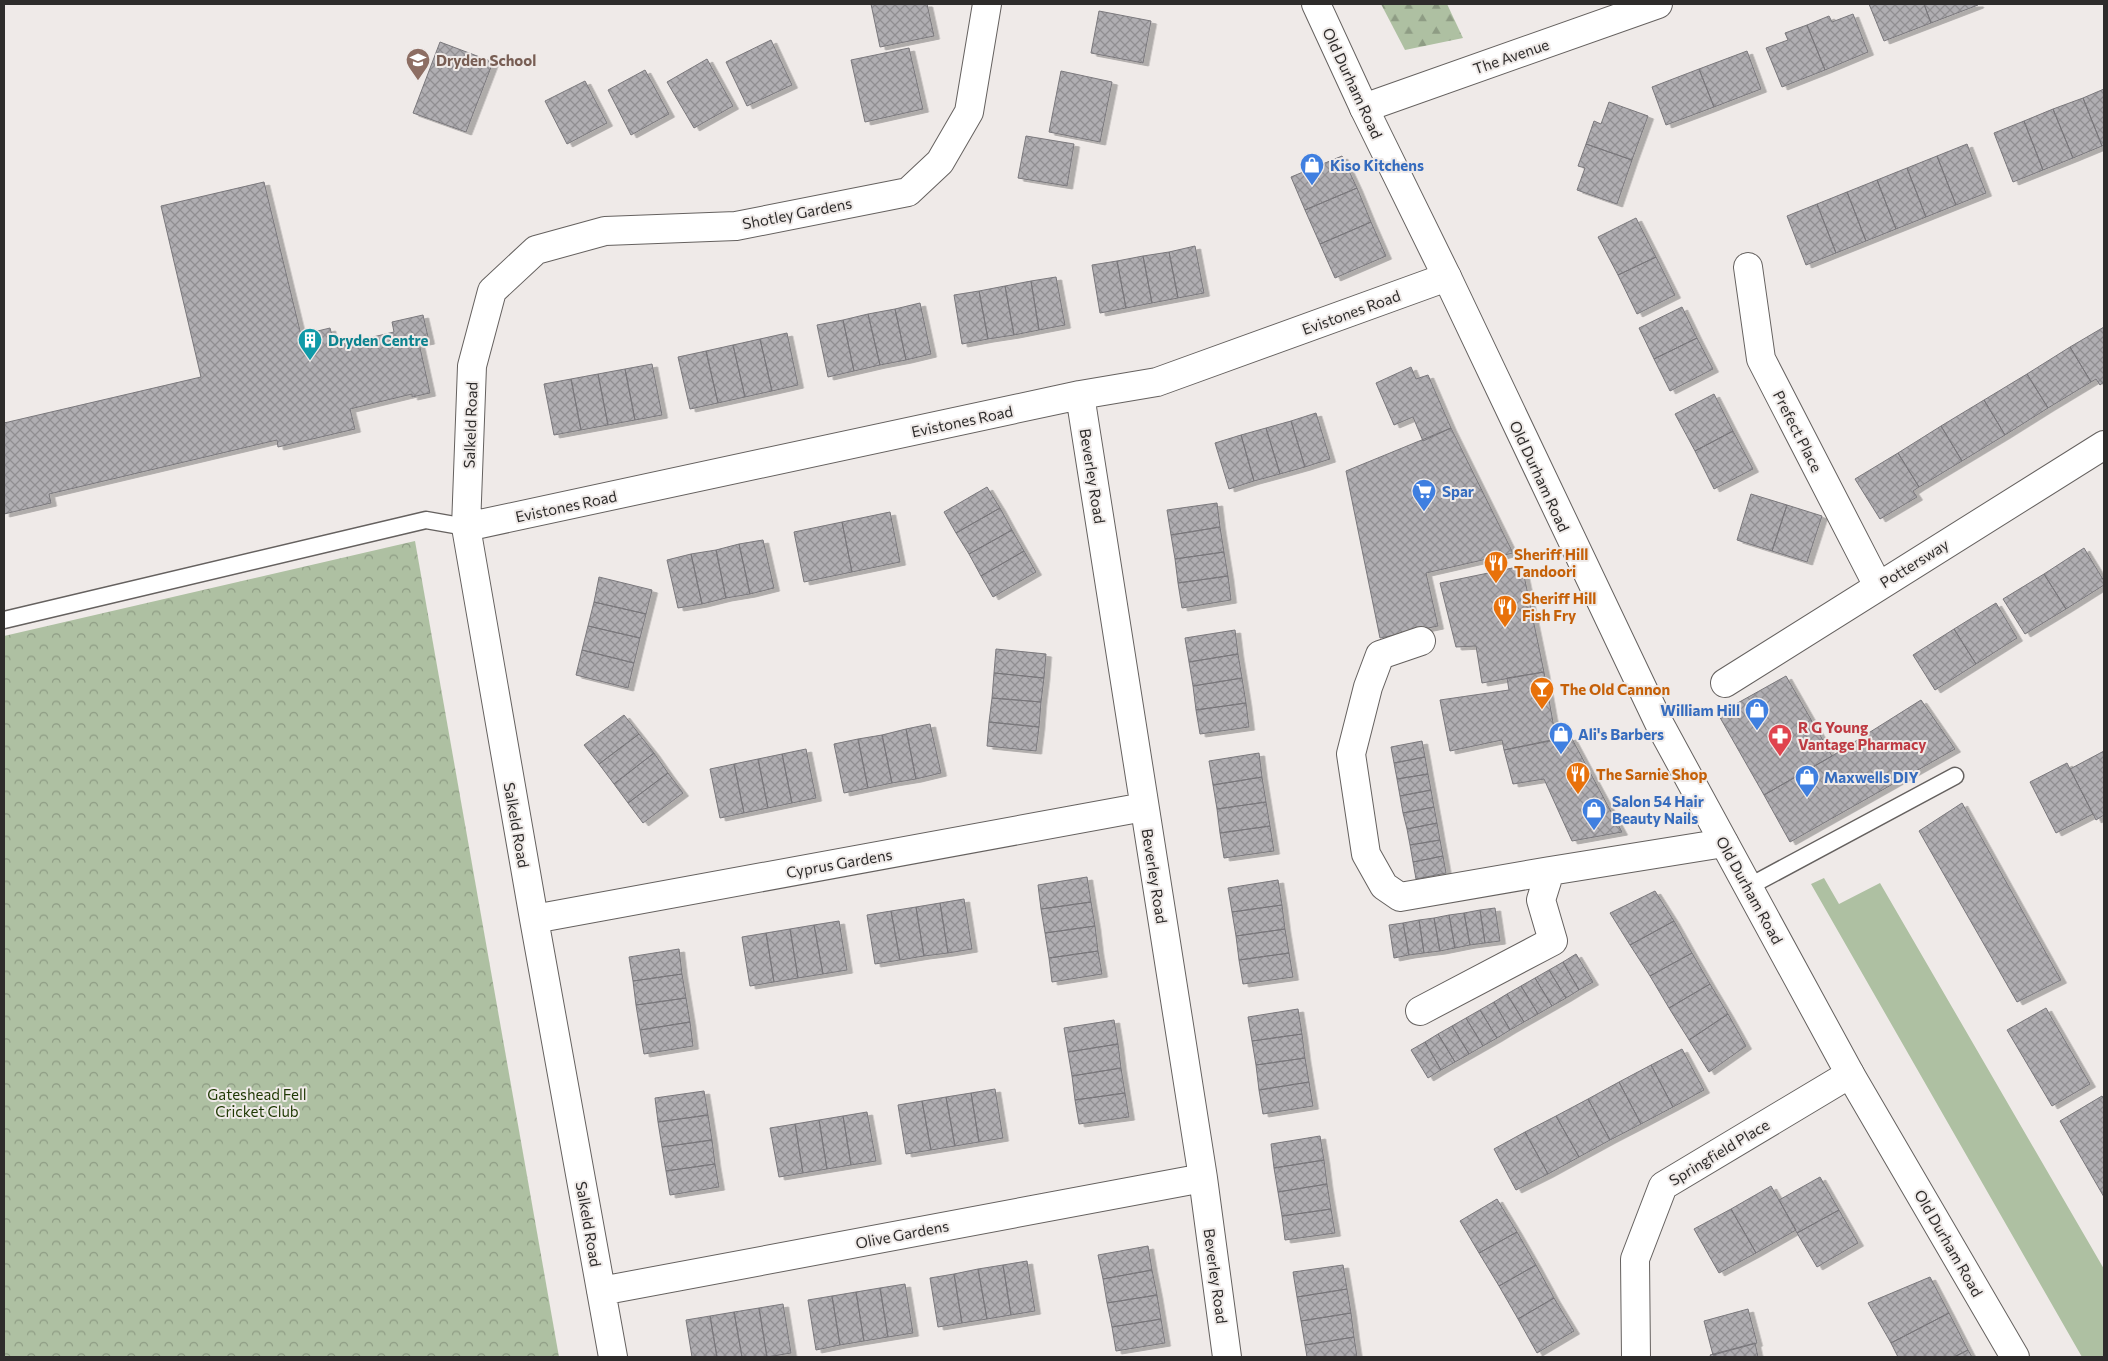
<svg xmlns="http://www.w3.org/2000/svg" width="2108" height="1361" font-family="Commissioner,sans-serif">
	<defs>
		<pattern id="forest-firs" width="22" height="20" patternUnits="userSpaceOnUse" patternTransform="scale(1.25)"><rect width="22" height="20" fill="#aec0a2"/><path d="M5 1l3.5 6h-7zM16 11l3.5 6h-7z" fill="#8e9c84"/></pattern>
		<pattern id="park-crowns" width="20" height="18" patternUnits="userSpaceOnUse" patternTransform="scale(1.25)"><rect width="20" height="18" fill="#aec0a2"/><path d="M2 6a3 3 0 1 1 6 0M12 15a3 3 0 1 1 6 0" fill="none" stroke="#8e9c84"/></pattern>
		<pattern id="building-cross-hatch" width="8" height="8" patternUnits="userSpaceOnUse" patternTransform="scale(1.25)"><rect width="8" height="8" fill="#b0aeb2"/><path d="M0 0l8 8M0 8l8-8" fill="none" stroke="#908e91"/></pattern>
		<filter id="shadow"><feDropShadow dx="5.5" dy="3" stdDeviation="0" flood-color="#0004"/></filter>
	</defs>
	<rect width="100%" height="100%" fill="#efeae8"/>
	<path fill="#aec0a2" d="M1824,878L1839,904L1880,883L2104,1269V1357H2082L1811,884Z"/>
	<path fill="url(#forest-firs)" d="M1381,4H1447L1463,38L1405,50Z"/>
	<path fill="url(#park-crowns)" d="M415,541L559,1357H4V636Z"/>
	<path fill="url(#building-cross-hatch)" stroke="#7a787c" filter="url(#shadow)" d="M871,4H927L934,36L880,47Z
		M1869,4H1924L1931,23L1884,41Z
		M1924,4H1978V5L1931,23Z
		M1099,11L1151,21L1143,63L1091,53Z
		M1853,14L1868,52L1825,70L1807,25L1829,16L1832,22Z
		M1807,25L1825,70L1782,87L1766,48L1788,40L1785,33Z
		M771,40L792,85L747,106L726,62Z
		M440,42L493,62L466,132L413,113Z
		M909,48L923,109L865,122L851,60Z
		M1747,51L1761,89L1714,107L1699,69Z
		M707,59L733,106L694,128L667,82Z
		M1699,69L1714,107L1666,125L1652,87Z
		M645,70L669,114L631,135L608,90Z
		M1061,71L1112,82L1100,142L1049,132Z
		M585,81L607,123L567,144L545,101Z
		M2104,89V145L2102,146L2083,98Z
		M2083,98L2102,146L2073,158L2053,109Z
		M1609,102L1648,116L1632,160L1586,144L1594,121L1601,124Z
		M2053,109L2073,158L2043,170L2024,121Z
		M2024,121L2043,170L2013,182L1994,133Z
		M1026,136L1074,144L1067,186L1018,178Z
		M1586,144L1632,160L1617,204L1577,190L1585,168L1578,166Z
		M1967,144L1986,193L1956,205L1937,156Z
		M1342,156L1357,188L1305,210L1291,177Z
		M1937,156L1956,205L1926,217L1907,168Z
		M1907,168L1926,217L1896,229L1877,180Z
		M1877,180L1896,229L1866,241L1847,192Z
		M264,182L301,335L330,328L335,346L394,332L392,322L423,315L429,341L419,343L430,393L412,397V394L350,409L355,429L278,447L277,440L49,494L51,503L4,514V423L201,377L161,206Z
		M1357,188L1371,222L1320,244L1305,210Z
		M1847,192L1866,241L1836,253L1817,204Z
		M1817,204L1836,253L1806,265L1787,216Z
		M1636,218L1656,257L1618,275L1598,237Z
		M1371,222L1386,256L1335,278L1320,244Z
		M1195,246L1204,293L1178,298L1169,252Z
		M1169,252L1178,298L1152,303L1143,256Z
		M1143,256L1152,303L1126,308L1117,261Z
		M1656,257L1675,295L1637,314L1618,275Z
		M1117,261L1126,308L1100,313L1092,265Z
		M1056,277L1065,325L1039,330L1031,281Z
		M1031,281L1039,330L1014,335L1005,286Z
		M1005,286L1014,335L988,339L979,291Z
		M979,291L988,339L962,344L954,295Z
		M920,303L931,354L906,360L895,309Z
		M1682,307L1697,338L1654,359L1639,328Z
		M895,309L906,360L880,365L868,314Z
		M868,314L880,365L854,371L843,320Z
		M843,320L854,371L828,377L817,325Z
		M2104,327V382L2100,385L2096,379L2091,382L2070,347Z
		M787,333L798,385L772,391L760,339Z
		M1697,338L1713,369L1670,391L1654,359Z
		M760,339L772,391L745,397L733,345Z
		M733,345L745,397L718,403L706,351Z
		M2070,347L2091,382L2048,408L2027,374Z
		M706,351L718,403L690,409L678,357Z
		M652,364L662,415L635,420L625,369Z
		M1411,367L1416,379L1428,375L1451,428L1423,441L1413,417L1394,425L1376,383Z
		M625,369L635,420L608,425L598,374Z
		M598,374L608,425L581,430L571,379Z
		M2027,374L2048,408L2005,435L1984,400Z
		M571,379L581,430L554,435L544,384Z
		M1714,394L1733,431L1695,451L1675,414Z
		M1984,400L2005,435L1962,461L1941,426Z
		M1316,413L1330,459L1305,467L1291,421Z
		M1291,421L1305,467L1280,474L1266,428Z
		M1941,426L1962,461L1919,487L1898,453Z
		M1266,428L1280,474L1254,481L1241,435Z
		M1451,428L1513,553L1426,573L1438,626L1380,638L1346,471Z
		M1733,431L1753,469L1714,489L1695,451Z
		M1241,435L1254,481L1229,489L1215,443Z
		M1898,453L1919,487L1913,491L1917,497L1880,519L1855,479Z
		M987,487L1000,508L956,533L944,512Z
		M1751,494L1787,505L1772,551L1737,540Z
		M1217,503L1220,527L1171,535L1167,510Z
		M1787,505L1822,516L1807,562L1772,551Z
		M1000,508L1012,530L969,554L956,533Z
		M890,512L900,562L852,572L842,522Z
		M842,522L852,572L804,582L794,532Z
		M1220,527L1224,552L1175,559L1171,535Z
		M1012,530L1024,551L981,576L969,554Z
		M763,540L774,588L750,594L739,544Z
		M739,544L750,594L726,598L716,550Z
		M2084,548L2104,581V585L2066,609L2044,574Z
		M716,550L726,598L702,604L691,554Z
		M1024,551L1036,572L993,597L981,576Z
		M1224,552L1228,576L1178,583L1175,559Z
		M691,554L702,604L678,608L667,560Z
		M1522,566L1544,672L1482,683L1476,646L1456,647L1440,583Z
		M2044,574L2066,609L2025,634L2003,599Z
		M1228,576L1231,600L1182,608L1178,583Z
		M599,577L652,590L646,614L594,602Z
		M594,602L646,614L640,638L588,626Z
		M1996,603L2017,638L1976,664L1954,629Z
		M588,626L640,638L634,663L582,650Z
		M1954,629L1976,664L1935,690L1913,655Z
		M1235,630L1238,654L1189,662L1185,638Z
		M996,649L1046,654L1044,678L994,673Z
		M582,650L634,663L628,688L576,675Z
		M1238,654L1242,678L1193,686L1189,662Z
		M1544,672L1556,739L1504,750L1502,740L1450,751L1440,700L1509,690L1507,678Z
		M994,673L1044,678L1041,702L992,698Z
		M1786,676L1832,756L1764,795L1718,714Z
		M1242,678L1246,703L1196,710L1193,686Z
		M992,698L1041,702L1039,727L989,722Z
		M1921,700L1955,749L1790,842L1764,795L1832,756Z
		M1246,703L1249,727L1200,734L1196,710Z
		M624,715L639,734L599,764L584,745Z
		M989,722L1039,727L1036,751L987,746Z
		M930,724L941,773L916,779L906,729Z
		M906,729L916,779L892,783L882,735Z
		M639,734L654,753L614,784L599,764Z
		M882,735L892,783L868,788L858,739Z
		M1571,737L1622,832L1572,841L1544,779L1513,784L1504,750Z
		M858,739L868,788L844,793L834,744Z
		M1422,741L1425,757L1394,763L1391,747Z
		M806,749L816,798L792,803L782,754Z
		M2104,751V815L2096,820L2070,769Z
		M654,753L668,773L628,803L614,784Z
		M1259,753L1262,777L1213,785L1209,761Z
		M782,754L792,803L768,808L758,759Z
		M1425,757L1428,774L1397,779L1394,763Z
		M758,759L768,808L744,813L734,764Z
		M2067,763L2093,814L2056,833L2030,782Z
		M734,764L744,813L720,818L710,769Z
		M668,773L683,793L643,823L628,803Z
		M1428,774L1431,790L1400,796L1397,779Z
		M1262,777L1266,802L1217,809L1213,785Z
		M1431,790L1434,807L1403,813L1400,796Z
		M1266,802L1270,826L1220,833L1217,809Z
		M1962,803L2061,980L2017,1002L1919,831Z
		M1434,807L1437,823L1407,829L1403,813Z
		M1437,823L1440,840L1410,845L1407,829Z
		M1270,826L1274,851L1224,858L1220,833Z
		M1440,840L1443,856L1413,862L1410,845Z
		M1443,856L1446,873L1416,879L1413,862Z
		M1087,877L1091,902L1041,909L1038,885Z
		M1278,880L1282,905L1232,912L1228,888Z
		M1655,891L1674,921L1630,945L1610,913Z
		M964,899L972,949L948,953L940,903Z
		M1091,902L1095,926L1045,933L1041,909Z
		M940,903L948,953L924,956L916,907Z
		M1282,905L1285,929L1236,936L1232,912Z
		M916,907L924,956L900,960L891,911Z
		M1495,908L1500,941L1485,943L1480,910Z
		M1480,910L1485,943L1470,945L1464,913Z
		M891,911L900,960L875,964L867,915Z
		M1464,913L1470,945L1455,948L1449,915Z
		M1449,915L1455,948L1440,951L1434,918Z
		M1434,918L1440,951L1424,953L1419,920Z
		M1419,920L1424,953L1409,955L1403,923Z
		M839,921L847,970L823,974L814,925Z
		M1674,921L1692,953L1650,976L1630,945Z
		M1403,923L1409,955L1394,958L1389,925Z
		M814,925L823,974L798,978L790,929Z
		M1095,926L1098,951L1049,958L1045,933Z
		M790,929L798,978L774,982L766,933Z
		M1285,929L1289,953L1239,960L1236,936Z
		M766,933L774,982L750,986L742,937Z
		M679,949L682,974L633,981L629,957Z
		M1098,951L1102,974L1052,982L1049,958Z
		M1289,953L1293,977L1243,984L1239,960Z
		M1692,953L1710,984L1669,1008L1650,976Z
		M1576,954L1593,982L1579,990L1563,962Z
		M1563,962L1579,990L1566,998L1549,970Z
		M1549,970L1566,998L1552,1006L1535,978Z
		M682,974L686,998L636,1005L633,981Z
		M1535,978L1552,1006L1538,1014L1521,986Z
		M1710,984L1728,1014L1689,1040L1669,1008Z
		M1521,986L1538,1014L1524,1022L1507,994Z
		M1507,994L1524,1022L1510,1030L1494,1002Z
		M686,998L690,1022L640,1030L636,1005Z
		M1494,1002L1510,1030L1497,1038L1480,1010Z
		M2046,1008L2090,1084L2052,1106L2007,1030Z
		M1298,1009L1302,1034L1252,1041L1248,1017Z
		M1480,1010L1497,1038L1483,1046L1466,1018Z
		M1728,1014L1746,1046L1709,1072L1689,1040Z
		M1466,1018L1483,1046L1469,1054L1452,1026Z
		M1114,1020L1118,1044L1068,1052L1064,1028Z
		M690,1022L693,1046L644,1054L640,1030Z
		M1452,1026L1469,1054L1455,1062L1438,1034Z
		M1302,1034L1305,1058L1256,1065L1252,1041Z
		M1438,1034L1455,1062L1441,1070L1425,1042Z
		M1425,1042L1441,1070L1428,1078L1411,1050Z
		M1118,1044L1121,1068L1072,1076L1068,1052Z
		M1682,1049L1704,1090L1673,1107L1651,1065Z
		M1305,1058L1309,1082L1259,1090L1256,1065Z
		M1651,1065L1673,1107L1641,1124L1619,1082Z
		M1121,1068L1125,1093L1075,1100L1072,1076Z
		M1309,1082L1313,1106L1263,1114L1259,1090Z
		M1619,1082L1641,1124L1610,1140L1588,1099Z
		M995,1089L1003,1138L979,1142L971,1093Z
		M704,1091L708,1115L658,1122L655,1098Z
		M971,1093L979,1142L955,1146L946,1097Z
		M1125,1093L1129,1117L1079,1124L1075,1100Z
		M2102,1096L2104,1099V1197L2060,1121Z
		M946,1097L955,1146L931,1150L922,1101Z
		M1588,1099L1610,1140L1579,1157L1556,1116Z
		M922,1101L931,1150L906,1154L898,1105Z
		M867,1112L876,1161L851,1165L843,1116Z
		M708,1115L712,1140L662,1147L658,1122Z
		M843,1116L851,1165L827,1169L819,1120Z
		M1556,1116L1579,1157L1548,1174L1525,1132Z
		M819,1120L827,1169L803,1173L795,1124Z
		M795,1124L803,1173L779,1177L770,1128Z
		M1525,1132L1548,1174L1516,1190L1494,1149Z
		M1320,1136L1324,1160L1274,1168L1271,1144Z
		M712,1140L715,1164L666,1171L662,1147Z
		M1324,1160L1327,1184L1278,1192L1274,1168Z
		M715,1164L719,1187L670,1195L666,1171Z
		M1820,1177L1839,1210L1797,1233L1779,1200Z
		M1327,1184L1331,1209L1282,1216L1278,1192Z
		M1771,1186L1796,1230L1756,1253L1731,1209Z
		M1497,1199L1517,1232L1479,1253L1460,1221Z
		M1331,1209L1335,1233L1285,1240L1282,1216Z
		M1731,1209L1756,1253L1719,1273L1694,1229Z
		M1839,1210L1858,1243L1817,1267L1797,1233Z
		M1517,1232L1536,1265L1499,1286L1479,1253Z
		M1148,1246L1152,1270L1103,1279L1098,1255Z
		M1027,1261L1035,1311L1011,1315L1003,1265Z
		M1003,1265L1011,1315L987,1319L978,1269Z
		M1343,1265L1347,1289L1297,1297L1293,1272Z
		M1536,1265L1554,1298L1518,1319L1499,1286Z
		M978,1269L987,1319L962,1323L954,1274Z
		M1152,1270L1157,1295L1107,1303L1103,1279Z
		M954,1274L962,1323L938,1327L930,1278Z
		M1930,1277L1949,1313L1891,1343L1868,1303Z
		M905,1284L913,1333L888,1337L880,1288Z
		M880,1288L888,1337L864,1341L856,1292Z
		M1347,1289L1351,1313L1301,1321L1297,1297Z
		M856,1292L864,1341L840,1345L832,1296Z
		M1157,1295L1161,1319L1112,1327L1107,1303Z
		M832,1296L840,1345L816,1350L808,1300Z
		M1554,1298L1574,1331L1537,1353L1518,1319Z
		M783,1304L791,1353L767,1357L759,1308Z
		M759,1308L767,1357H742L734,1312Z
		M1748,1309L1757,1343L1713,1355L1704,1321Z
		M734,1312L742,1357H717L710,1316Z
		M1351,1313L1354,1337L1305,1345L1301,1321Z
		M1949,1313L1968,1350L1954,1357H1898L1891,1343Z
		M710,1316L717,1357H692L686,1320Z
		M1161,1319L1165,1343L1116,1351L1112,1327Z
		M1354,1337L1357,1357H1307L1305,1345Z
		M1755,1343L1758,1357H1711L1710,1355Z
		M1968,1350L1972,1357H1954Z"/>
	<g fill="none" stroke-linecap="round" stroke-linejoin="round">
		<defs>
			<path id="service" d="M4,620L426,520L466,527
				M1748,887L1955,776"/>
			<path id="minor" d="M1364,108L1658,4
				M1748,267L1761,359L1878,586
				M1080,395L1203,1178L1227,1357
				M466,527L1080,395L1157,382L1447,277
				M1421,641L1380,655L1368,687L1351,754L1366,854L1384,886L1400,897L1550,871
				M1725,683L2104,445
				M534,919L1144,807
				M1420,1011L1553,941L1541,900L1550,871L1724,843
				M601,1291L1203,1178
				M613,1357L534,919L466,527L472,366L492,291L536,250L605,231L736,226L908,192L940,162L969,112L987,4
				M1636,1357L1635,1259L1663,1186L1850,1074"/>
			<path id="secondary" d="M1316,4L1364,108L1447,277L1659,723L1850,1074L2015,1357"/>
		</defs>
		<use href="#service" stroke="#65615f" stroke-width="19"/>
		<use href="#minor" stroke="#65615f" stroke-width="30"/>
		<use href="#secondary" stroke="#65615f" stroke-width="30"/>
		<use href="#service" stroke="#fff" stroke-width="16"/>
		<use href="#minor" stroke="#fff" stroke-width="28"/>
		<use href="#secondary" stroke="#fff" stroke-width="28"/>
	</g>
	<defs>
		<symbol id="school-pin" viewBox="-11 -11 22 30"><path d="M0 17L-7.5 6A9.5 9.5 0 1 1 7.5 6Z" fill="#8d6e63" stroke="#efeae8"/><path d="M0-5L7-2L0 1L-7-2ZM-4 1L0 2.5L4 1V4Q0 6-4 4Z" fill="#fff"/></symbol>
		<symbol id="shop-pin" viewBox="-11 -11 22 30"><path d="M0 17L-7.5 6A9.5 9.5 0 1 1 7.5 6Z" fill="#3f7fe0" stroke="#efeae8"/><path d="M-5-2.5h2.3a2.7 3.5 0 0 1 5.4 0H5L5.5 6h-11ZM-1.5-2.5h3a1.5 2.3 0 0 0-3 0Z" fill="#fff"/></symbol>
		<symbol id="building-pin" viewBox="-11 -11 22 30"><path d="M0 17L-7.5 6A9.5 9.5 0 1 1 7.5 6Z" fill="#0f9aa8" stroke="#efeae8"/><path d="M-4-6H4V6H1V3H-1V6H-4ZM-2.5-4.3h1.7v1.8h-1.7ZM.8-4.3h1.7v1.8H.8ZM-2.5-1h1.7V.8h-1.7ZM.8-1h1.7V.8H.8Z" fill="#fff"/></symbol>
		<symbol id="supermarket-pin" viewBox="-11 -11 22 30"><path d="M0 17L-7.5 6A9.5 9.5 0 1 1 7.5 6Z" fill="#3f7fe0" stroke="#efeae8"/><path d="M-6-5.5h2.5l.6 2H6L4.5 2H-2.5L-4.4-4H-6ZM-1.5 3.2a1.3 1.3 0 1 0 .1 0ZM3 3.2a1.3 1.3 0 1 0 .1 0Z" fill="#fff"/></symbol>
		<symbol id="restaurant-pin" viewBox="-11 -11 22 30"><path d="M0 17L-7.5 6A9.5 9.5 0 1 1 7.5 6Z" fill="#e8710a" stroke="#efeae8"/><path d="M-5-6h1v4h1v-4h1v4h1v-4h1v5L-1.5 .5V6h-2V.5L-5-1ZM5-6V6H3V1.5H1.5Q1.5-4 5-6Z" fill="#fff"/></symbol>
		<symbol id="bar-pin" viewBox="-11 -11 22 30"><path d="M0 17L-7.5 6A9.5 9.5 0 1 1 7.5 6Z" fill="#e8710a" stroke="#efeae8"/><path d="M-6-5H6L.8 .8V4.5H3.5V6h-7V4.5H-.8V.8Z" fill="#fff"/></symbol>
		<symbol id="pharmacy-pin" viewBox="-11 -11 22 30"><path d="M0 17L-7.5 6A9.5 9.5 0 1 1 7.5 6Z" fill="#e0444e" stroke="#efeae8"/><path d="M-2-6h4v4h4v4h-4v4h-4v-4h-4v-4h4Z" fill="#fff"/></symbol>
	</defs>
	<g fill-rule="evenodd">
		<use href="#school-pin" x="404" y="46" width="28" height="38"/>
		<use href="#shop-pin" x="1298" y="151" width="28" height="38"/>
		<use href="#building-pin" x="296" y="326" width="28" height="38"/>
		<use href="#supermarket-pin" x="1410" y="477" width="28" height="38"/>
		<use href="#restaurant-pin" x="1482" y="549" width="28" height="38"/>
		<use href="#restaurant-pin" x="1491" y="593" width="28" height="38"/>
		<use href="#bar-pin" x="1528" y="675" width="28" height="38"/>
		<use href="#shop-pin" x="1743" y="696" width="28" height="38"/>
		<use href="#shop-pin" x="1547" y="720" width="28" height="38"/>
		<use href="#pharmacy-pin" x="1766" y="722" width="28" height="38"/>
		<use href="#restaurant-pin" x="1564" y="760" width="28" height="38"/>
		<use href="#shop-pin" x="1793" y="763" width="28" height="38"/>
		<use href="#shop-pin" x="1580" y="796" width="28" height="38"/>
	</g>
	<g text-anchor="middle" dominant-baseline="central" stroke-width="4" stroke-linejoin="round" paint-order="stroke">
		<g font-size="15" fill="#2e2c2b" stroke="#efeae8">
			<text transform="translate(1511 56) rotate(-19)">The Avenue</text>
			<text transform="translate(1353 83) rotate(65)">Old Durham Road</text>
			<text transform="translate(797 213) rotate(-11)">Shotley Gardens</text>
			<text transform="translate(1351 312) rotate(-20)">Evistones Road</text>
			<text transform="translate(962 421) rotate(-12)">Evistones Road</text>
			<text transform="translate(470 425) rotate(-88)">Salkeld Road</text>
			<text transform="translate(1798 431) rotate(63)">Prefect Place</text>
			<text transform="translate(1093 476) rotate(81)">Beverley Road</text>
			<text transform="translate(1540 476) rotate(65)">Old Durham Road</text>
			<text transform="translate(566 506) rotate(-12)">Evistones Road</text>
			<text transform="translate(1914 563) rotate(-32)">Pottersway</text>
			<text transform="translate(517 825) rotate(80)">Salkeld Road</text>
			<text transform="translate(839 863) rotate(-10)">Cyprus Gardens</text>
			<text transform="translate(1155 876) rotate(81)">Beverley Road</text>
			<text transform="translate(1750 890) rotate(61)">Old Durham Road</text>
			<text transform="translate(1719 1152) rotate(-31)">Springfield Place</text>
			<text transform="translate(589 1224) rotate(80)">Salkeld Road</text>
			<text transform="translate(902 1234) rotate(-11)">Olive Gardens</text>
			<text transform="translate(1949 1243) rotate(60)">Old Durham Road</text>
			<text transform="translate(1216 1276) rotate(82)">Beverley Road</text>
		</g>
		<g font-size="15" font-weight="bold" fill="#785e54" stroke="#efeae8" text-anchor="start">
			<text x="436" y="60">Dryden School</text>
		</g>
		<g font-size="15" font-weight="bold" fill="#366cbe" stroke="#efeae8" text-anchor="start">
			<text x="1330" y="165">Kiso Kitchens</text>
			<text x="1442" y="491">Spar</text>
			<text x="1740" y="710" text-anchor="end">William Hill</text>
			<text x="1578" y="734">Ali's Barbers</text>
			<text x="1824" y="777">Maxwells DIY</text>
			<text x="1612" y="801">Salon 54 Hair<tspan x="1612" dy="17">Beauty Nails</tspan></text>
		</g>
		<g font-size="15" font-weight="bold" fill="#0d838f" stroke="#efeae8" text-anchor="start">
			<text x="328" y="340">Dryden Centre</text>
		</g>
		<g font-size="15" font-weight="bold" fill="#c56008" stroke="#efeae8" text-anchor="start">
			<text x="1514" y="554">Sheriff Hill<tspan x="1514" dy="17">Tandoori</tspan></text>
			<text x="1522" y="598">Sheriff Hill<tspan x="1522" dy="17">Fish Fry</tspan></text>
			<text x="1560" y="689">The Old Cannon</text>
			<text x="1596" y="774">The Sarnie Shop</text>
		</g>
		<g font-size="15" font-weight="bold" fill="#be3a42" stroke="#efeae8" text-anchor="start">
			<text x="1798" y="727">R G Young<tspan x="1798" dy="17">Vantage Pharmacy</tspan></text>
		</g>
		<g font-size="15" fill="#1f3803" stroke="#efeae8">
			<text x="257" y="1094">Gateshead Fell<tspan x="257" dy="17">Cricket Club</tspan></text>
		</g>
	</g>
	<rect width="2108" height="1361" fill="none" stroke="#2e2c2b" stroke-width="10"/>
</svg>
